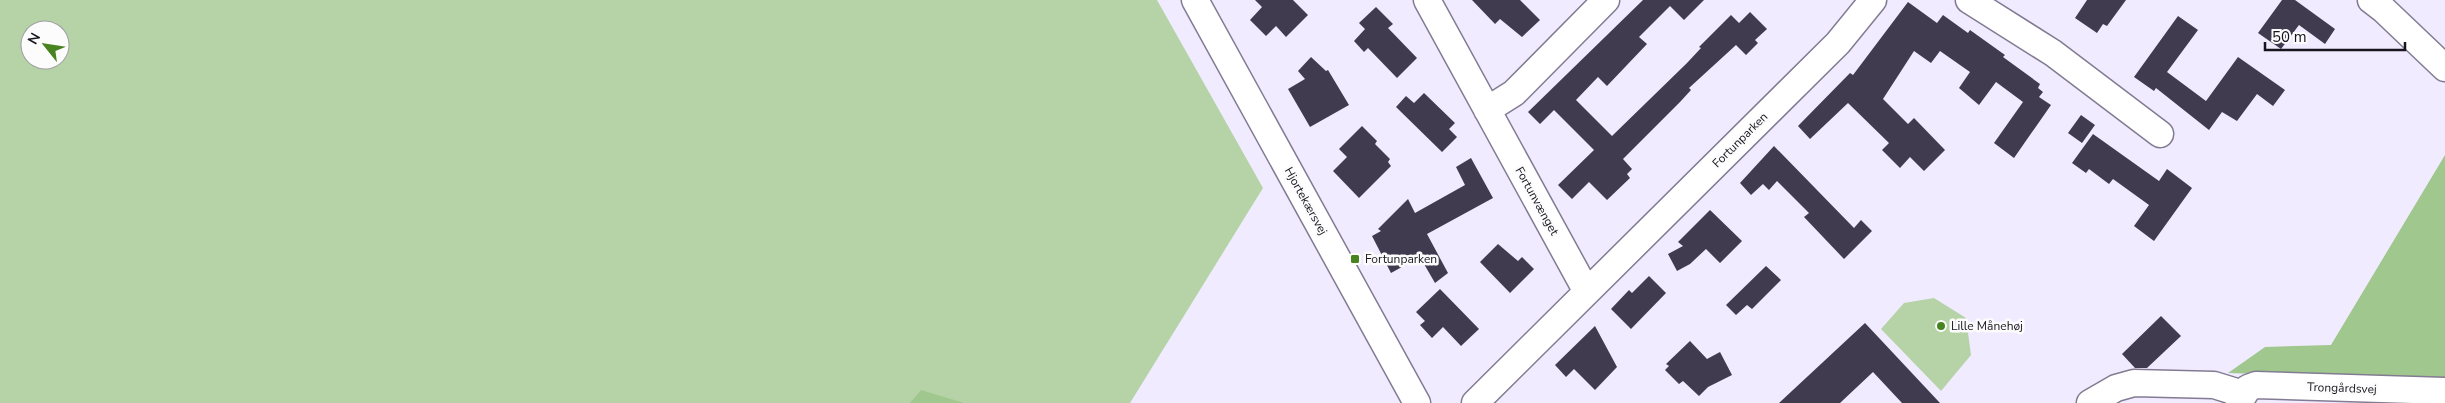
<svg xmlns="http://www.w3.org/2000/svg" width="2445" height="403" font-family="'Nunito Sans',sans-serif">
	<rect width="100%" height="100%" fill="#f0ebff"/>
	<path fill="#b5d3a7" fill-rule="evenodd" d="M0,0H1157L1263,188L1130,403H0ZM30,30H60V60H30Z
		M1934,298L1966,318L1971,355L1941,391L1881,329L1904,303Z"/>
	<path fill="#a0c78d" d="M2445,155V380L2228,373L2265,347L2331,345Z
		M921,390L964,403H910Z"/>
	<path fill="#413b4f" d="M1255,0H1293L1308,15L1286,37L1276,26L1266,36L1250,20L1262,7Z
		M1472,0H1520L1540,20L1522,37L1500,19L1495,24Z
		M1643,0H1704L1684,20L1670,6L1639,37L1647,44L1607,86L1598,77L1576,100L1612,136L1687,63L1701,48L1699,47L1731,15L1739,23L1750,12L1767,29L1755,40L1758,43L1746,55L1736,45L1689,88L1691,90L1680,102L1623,159L1632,169L1627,174L1630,178L1607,200L1589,182L1572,199L1558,185L1594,150L1554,110L1540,124L1528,112Z
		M2087,0H2126L2107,26L2103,24L2097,33L2075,18Z
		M2282,0H2295L2335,29L2325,44L2299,25L2281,49L2258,33Z
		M1908,2L1937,23L1943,15L1968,33L1970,30L2005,55L2003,57L2040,84L2038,88L2043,92L2039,97L2051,105L2014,158L1994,143L2023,102L1996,82L1979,105L1959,88L1970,72L1940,51L1931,63L1914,51L1883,99L1908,124L1914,118L1945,150L1924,171L1910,157L1900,168L1882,150L1889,143L1848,103L1810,139L1798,126L1850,73L1853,75Z
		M1376,7L1393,24L1388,28L1417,58L1397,78L1368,48L1364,52L1354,41L1365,29L1359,23Z
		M2178,16L2198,30L2167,72L2206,101L2238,57L2285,90L2273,106L2257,94L2237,121L2222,112L2209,130L2156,88L2154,91L2134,77Z
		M1311,57L1326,71L1328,70L1349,105L1310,127L1288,89L1305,79L1298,71Z
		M1424,93L1455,123L1449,129L1457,137L1442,152L1396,107L1406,96L1414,103Z
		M2081,115L2095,125L2082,143L2068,133Z
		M1362,126L1377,141L1375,144L1390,159L1388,162L1391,166L1359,198L1333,171L1347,157L1339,149Z
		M2093,134L2159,181L2167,169L2192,188L2154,241L2134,226L2149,205L2113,179L2109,184L2089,169L2086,173L2072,163Z
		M1774,146L1854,228L1861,220L1872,231L1844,259L1804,217L1809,213L1777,181L1769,190L1763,184L1751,195L1740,183Z
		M1471,158L1493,198L1427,234L1448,273L1435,283L1420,257L1391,273L1372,236L1381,231L1378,229L1408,199L1415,213L1465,185L1456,167Z
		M1710,210L1742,241L1720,263L1706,249L1690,264L1677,271L1668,254L1683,246L1678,242Z
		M1498,244L1518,261L1522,257L1534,269L1510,293L1480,262Z
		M1766,266L1781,280L1752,309L1747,305L1736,315L1726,305Z
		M1649,276L1666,293L1631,329L1611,309L1629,290L1632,293Z
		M1440,289L1479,329L1461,346L1443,327L1432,338L1420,325L1425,321L1416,312Z
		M2161,316L2181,336L2147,368H2135L2122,354Z
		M1865,323L1940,403H1902L1873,372L1840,403H1779Z
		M1595,326L1617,367L1595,390L1574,369L1566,377L1555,365Z
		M1690,341L1707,359L1720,352L1732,375L1708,387L1699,396L1683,381L1679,384L1665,370L1669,366L1666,364Z"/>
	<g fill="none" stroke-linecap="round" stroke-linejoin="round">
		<defs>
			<path id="minor" d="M1195,0L1417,403
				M1427,0L1587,292
				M1969,0L2053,53L2160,134
				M2371,0L2384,10L2445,68
				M1487,110L1514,93L1606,0
				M1475,403L1838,43L1873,0
				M2090,403L2116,388L2134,383L2214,385L2243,394
				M2239,403L2248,388L2256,385L2445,391"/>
		</defs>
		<use href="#minor" stroke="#827b92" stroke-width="29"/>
		<use href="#minor" stroke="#fff" stroke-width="26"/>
	</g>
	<g fill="#478321" stroke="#fcfcfc" stroke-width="2">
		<rect x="1350" y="254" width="10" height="10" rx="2.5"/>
		<circle cx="1941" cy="326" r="5"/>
	</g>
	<g text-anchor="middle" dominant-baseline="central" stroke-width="5" stroke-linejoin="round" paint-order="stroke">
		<g font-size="12" fill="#18151e" stroke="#fcfcfc">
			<text transform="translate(1740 140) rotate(-45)">Fortunparken</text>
			<text transform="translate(1306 201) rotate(61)">Hjortekærsvej</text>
			<text transform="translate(1537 201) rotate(61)">Fortunvænget</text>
			<text transform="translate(2342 388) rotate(2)">Trongårdsvej</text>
		</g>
		<g font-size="12" fill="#18151e" stroke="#fcfcfc" text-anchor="start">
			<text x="1365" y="259">Fortunparken</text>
			<text x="1951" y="326">Lille Månehøj</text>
		</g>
	</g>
	<g transform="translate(45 45) rotate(300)"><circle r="24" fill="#fcfcfc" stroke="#a1a0a3"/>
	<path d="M0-4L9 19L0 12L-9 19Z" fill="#478321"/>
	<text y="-8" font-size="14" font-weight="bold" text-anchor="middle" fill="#18151e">N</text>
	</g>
	<path d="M2265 42v8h140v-8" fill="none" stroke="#18151e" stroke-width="2.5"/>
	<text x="2272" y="42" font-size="15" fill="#18151e" stroke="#fcfcfc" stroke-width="4" paint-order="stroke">50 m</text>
</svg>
